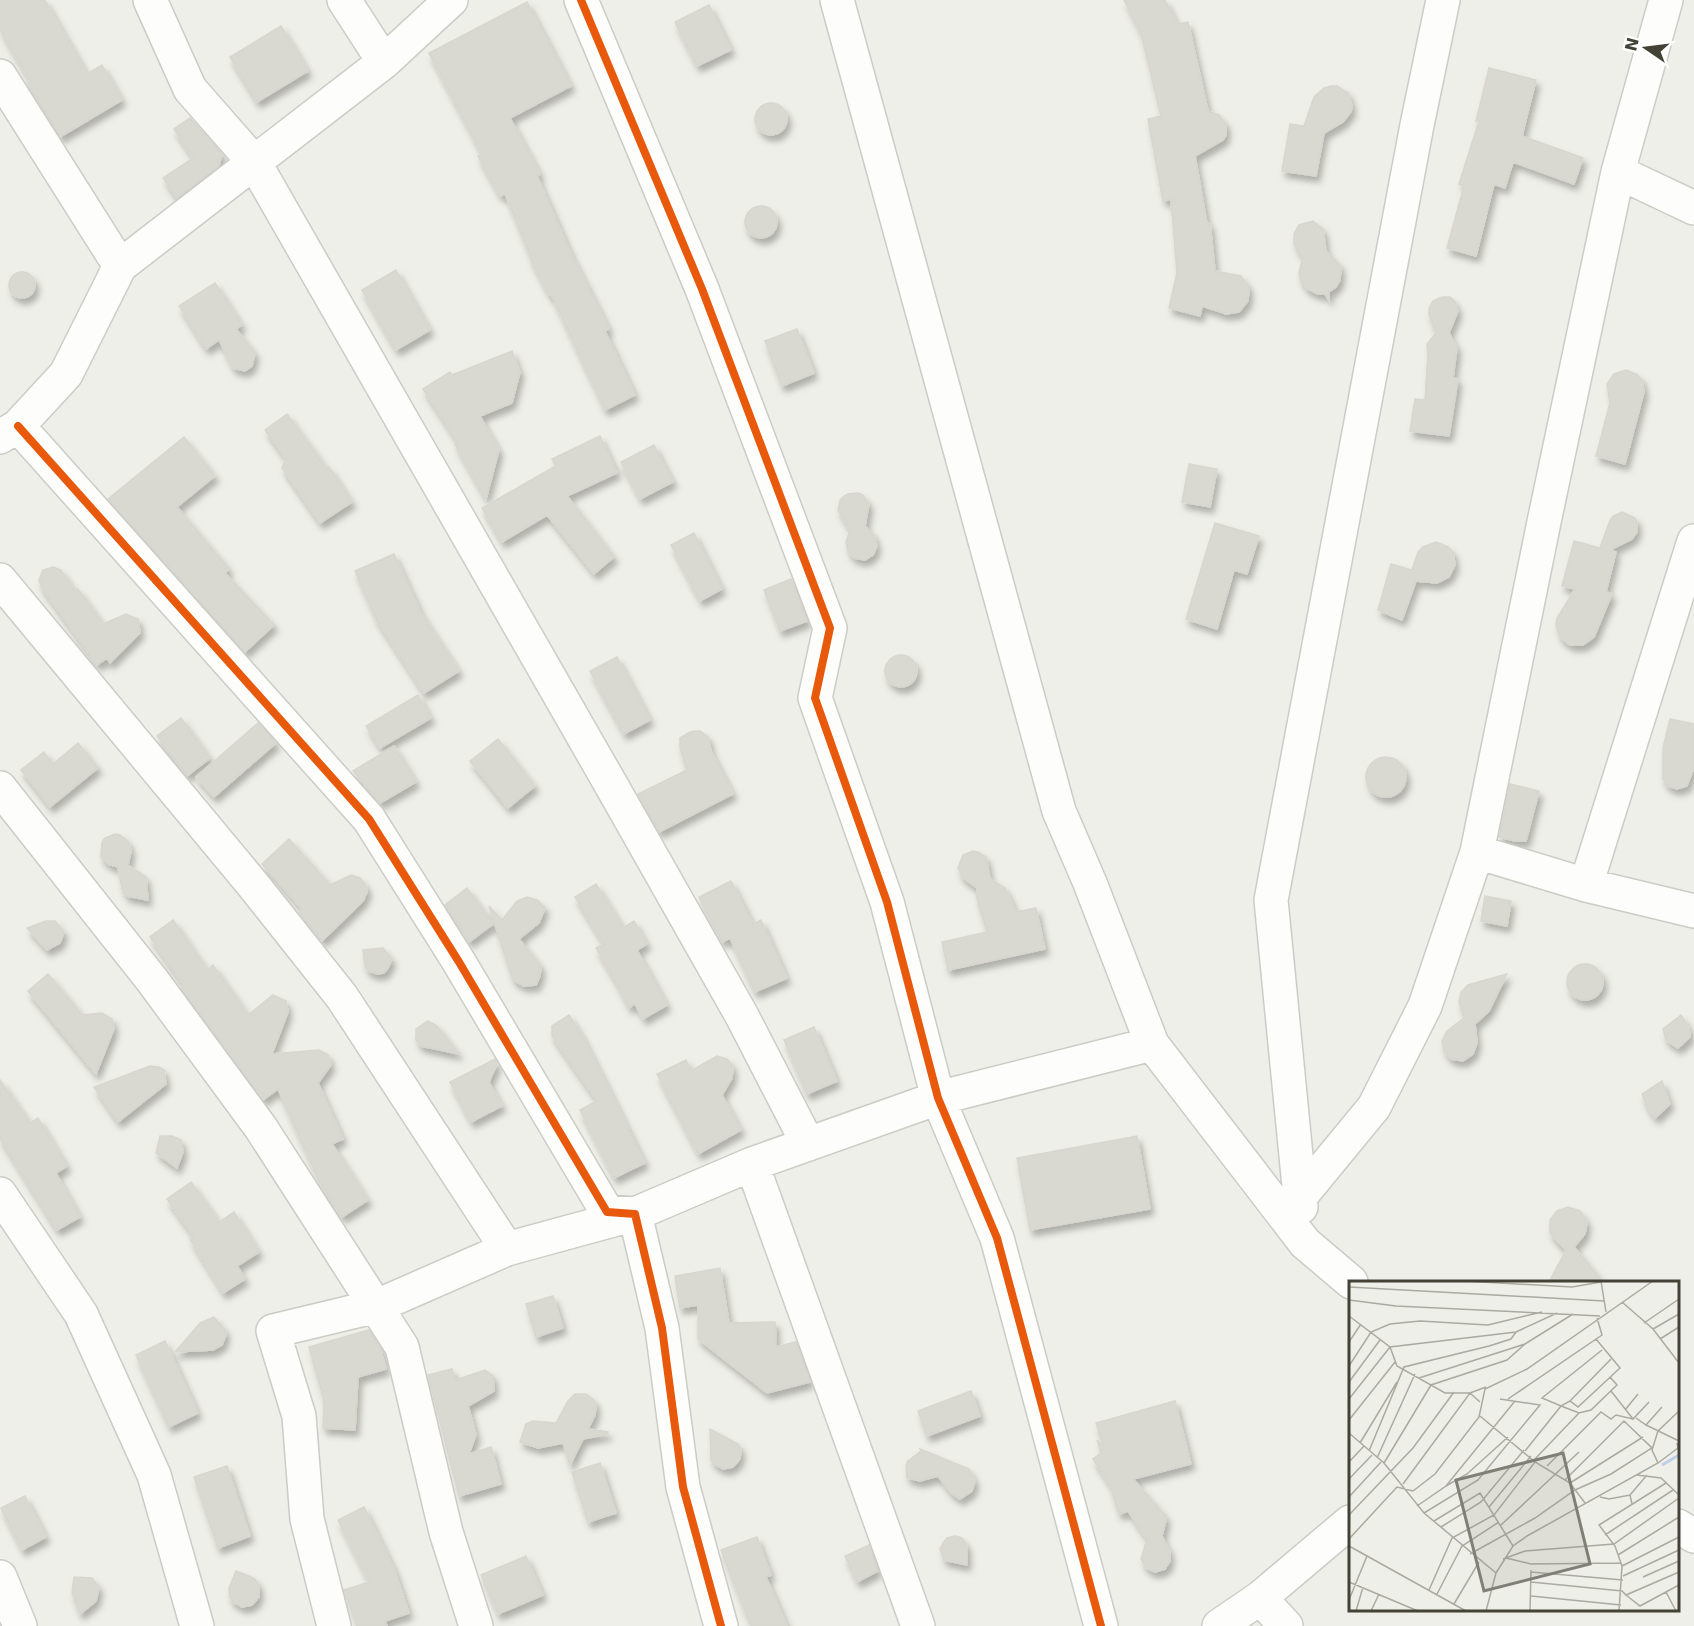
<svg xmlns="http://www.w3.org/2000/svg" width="1694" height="1626" font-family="'DejaVu Sans',sans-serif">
	<defs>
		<filter id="shadow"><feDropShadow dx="3.5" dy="6" stdDeviation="3" flood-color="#0004"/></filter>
	</defs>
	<rect width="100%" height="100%" fill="#efefe9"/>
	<path fill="#d9d8d1" stroke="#d7d6cf" stroke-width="1.5" filter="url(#shadow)" d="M0,0H45L87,74L102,65L122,100L60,137L27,83L30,81L0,29Z
		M1124,0H1165L1177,24L1188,22L1208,111L1219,115L1226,124V135L1223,140L1195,156L1207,224L1210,223L1215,271L1241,276L1249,287L1248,301L1239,312L1226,314L1202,306L1200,316L1169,308L1177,273L1171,199L1163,201L1148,119L1161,116L1141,33Z
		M527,2L571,86L510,118L540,174L537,176L571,254L609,329L605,331L635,395L605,410L551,294L549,295L529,256L530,255L505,194L500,196L478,156L482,154L429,53Z
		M709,5L731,50L697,66L675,22Z
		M281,26L308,71L257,102L230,57Z
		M1489,68L1536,80L1522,136L1583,158L1574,184L1513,162L1505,188L1494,184L1476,256L1447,248L1464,186L1459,184L1479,121H1476Z
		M1331,86H1337L1348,93L1352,106L1351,112L1343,122L1324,133L1316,176L1282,171L1290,124L1304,126L1314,97L1324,88Z
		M755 119a16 16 0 1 1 32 0a16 16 0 1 1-32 0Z
		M190,118L222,154L219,166L177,198L163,178L193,158L174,129Z
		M745 222a16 16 0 1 1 32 0a16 16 0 1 1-32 0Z
		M1313,221L1323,229L1326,251L1341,266L1340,280L1336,287L1329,292V300L1325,294H1318L1307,289L1300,279L1299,272L1303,258L1294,244V234L1299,225Z
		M396,270L430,330L396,350L362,290Z
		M9 285a13 13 0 1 1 26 0a13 13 0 1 1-26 0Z
		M215,283L242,325L236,329L255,353L252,366L245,371L233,368L219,340L206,349L179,306Z
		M1442,297H1450L1455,302L1458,311L1449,333L1457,348L1453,378L1458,379L1449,436L1410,431L1415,399L1425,400L1428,354L1427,344L1436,333L1429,314V309L1433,301Z
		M797,329L814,373L782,386L765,341Z
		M512,351L520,372L512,403L480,416L499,450L486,499L455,444L458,442L423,389L450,372L452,375Z
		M1626,370L1638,375L1642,380L1644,392L1625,464L1596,456L1610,403L1607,384L1614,374Z
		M287,414L327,469L329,467L352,502L320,523L282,468L286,459L265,430Z
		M600,436L617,473L567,496L614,557L594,574L547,515L502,542L482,508L556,466L552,459Z
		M184,437L215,476L177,507L229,569L225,573L274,625L245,652L108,499Z
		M654,445L673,482L640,499L621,462Z
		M1189,464L1217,469L1210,507L1182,502Z
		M858,493L863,495L869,504L865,526L874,535L877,546L873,555L865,560L854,558L848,551L846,542L850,530L838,510L840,500L844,496L848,494Z
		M1622,512L1635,518L1637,522V532L1632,539L1610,550L1616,552L1606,592L1612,594L1594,637L1583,645H1570L1560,637L1556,625L1557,618L1575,589L1562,586L1574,541L1600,548L1610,520L1613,516Z
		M1215,523L1259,536L1247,574L1234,570L1217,629L1186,619Z
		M694,533L722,589L700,601L671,545Z
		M1436,542L1448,547L1453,552L1455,565L1449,577L1437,583L1416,581L1402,620L1378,610L1391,564L1412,570L1418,552L1423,547Z
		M394,554L421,613L459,671L424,693L377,621L355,571Z
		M53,567L61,570L75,591L78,589L103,624L126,614L138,619L140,633L110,663L107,658L97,665L42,588L39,580L43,570Z
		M791,579L807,621L780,631L764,590Z
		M885 671a16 16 0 1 1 32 0a16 16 0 1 1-32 0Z
		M617,657L650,720L624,734L590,671Z
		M418,695L431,718L380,748L366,726Z
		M181,718L210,758L187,776L157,736Z
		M1670,719L1694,724V767L1687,786L1677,789L1668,786L1663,779V748Z
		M258,723L276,743L214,797L196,777Z
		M695,731H700L708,737L711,751L733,794L659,832L638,794L687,770L680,748V738L690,732Z
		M498,739L535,786L508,808L470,761Z
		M78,743L98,768L50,807L21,770L44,752L53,764Z
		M394,746L416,782L380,803L353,771Z
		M1366 777a20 20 0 1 1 40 0a20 20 0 1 1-40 0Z
		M1510,784L1539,791L1526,841H1515L1499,837Z
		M115,834L120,835L128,841L131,851L128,865L146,877L148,900L127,896L122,889L118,867L108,864L101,857L102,842L105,838Z
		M289,839L330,885L351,875L360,878L367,887V892L363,901L322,941L299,912L302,909L262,864Z
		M973,851L978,852L986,857L990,879L1005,888L1016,912L1036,908L1045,949L948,970L942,942L987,932L977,899V888L962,877L958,868L963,855Z
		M731,881L753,924L761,920L787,978L755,992L730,938L722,942L699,897Z
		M596,884L623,928L634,921L647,944L637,950L667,1005L643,1019L635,1004L629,1008L616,982L596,948L604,944L575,897Z
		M467,888L493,924L469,942L445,905Z
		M1485,896L1511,901L1507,926L1481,921Z
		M527,897L537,900L545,908L539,923L519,939L541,966L540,976L536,985L524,986L515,981L512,977L489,906L502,920L517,901Z
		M173,920L207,970L213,965L248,1015L273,995L286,1001L288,1012L272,1054L319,1050L328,1055L331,1065L318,1083L343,1139L332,1144L368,1200L342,1217L319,1181L278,1089L263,1100L181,988L184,986L150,937Z
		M46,921H55L64,932L60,943L47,950L27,928Z
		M383,948L392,959L388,968L384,973L377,974L368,971L365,966L363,950Z
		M1567 982a18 18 0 1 1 36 0a18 18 0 1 1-36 0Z
		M48,974L82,1015L102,1013L112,1019L114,1029L96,1074L28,991Z
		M1507,974L1489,1011L1475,1024L1477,1043L1473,1054L1463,1061L1451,1059L1444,1051L1442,1041L1447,1031L1464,1018L1459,1002L1461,992L1468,985Z
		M569,1015L580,1032L611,1094L605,1097L611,1094L645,1163L614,1178L580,1110L597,1101L552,1036V1026Z
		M1681,1015L1689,1028L1690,1037L1678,1048L1666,1040L1663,1029Z
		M428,1021L437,1026L459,1054L421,1046L416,1040V1029Z
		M814,1027L837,1081L807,1094L784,1040Z
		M717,1056L727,1059L733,1067L732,1078L722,1095L741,1130L698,1154L657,1074L686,1060L691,1071Z
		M495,1059L497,1064L489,1082L502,1106L471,1122L450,1082Z
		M150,1066L159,1067L164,1070L166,1084L118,1122L94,1087Z
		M0,1080L30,1123L38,1118L67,1166L56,1173L80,1217L57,1230L0,1138Z
		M1662,1081L1670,1104L1655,1118L1646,1105L1642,1094Z
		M160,1136H172L181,1140L183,1152L177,1168L156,1153Z
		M1137,1136L1150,1209L1030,1230L1017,1158Z
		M191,1182L219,1222L234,1212L259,1252L237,1266L245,1279L223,1293L190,1239L194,1237L167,1199Z
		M1568,1207L1580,1211L1587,1222L1585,1234L1574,1247L1603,1282H1549L1566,1250L1553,1237L1550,1232V1220L1557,1211Z
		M720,1268L729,1323L775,1322L776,1347L796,1342L810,1382L767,1393L698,1339V1305L680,1308L675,1276Z
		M553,1296L563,1328L536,1337L526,1304Z
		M214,1317L225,1330L226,1335L222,1345L213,1350L175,1352L200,1323Z
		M369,1330L380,1348L386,1369L358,1377L355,1430L323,1428L324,1400L309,1347Z
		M165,1341L198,1413L169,1427L136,1355Z
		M452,1369L455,1380L485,1370L493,1376L494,1391L468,1406L476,1435L469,1454L491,1447L501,1484L459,1496L428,1375Z
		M971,1391L980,1416L927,1436L918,1411Z
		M575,1394H586L594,1400L596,1405L595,1415L588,1429L608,1432V1434L583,1439L570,1465L563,1443L538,1448L520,1442L526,1424L533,1421L556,1423L568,1401Z
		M1175,1401L1191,1464L1133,1479L1165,1515L1166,1520L1162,1536L1170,1552V1561L1165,1569L1155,1572L1146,1568L1141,1559L1147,1539L1128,1511L1119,1514L1110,1485L1093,1459L1101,1453L1097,1440L1103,1446L1096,1423Z
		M710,1429L738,1444L741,1449L740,1459L733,1467L723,1469L714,1464L711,1460Z
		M920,1449L969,1469L975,1481L972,1491L960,1499L951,1493L938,1476L920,1481L907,1478L906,1465L908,1461L921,1451Z
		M600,1463L616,1513L588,1522L572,1472Z
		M227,1466L250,1536L218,1548L194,1477Z
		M25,1496L46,1537L22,1550L1,1508Z
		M364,1507L394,1569L409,1613L385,1621L387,1626H357L344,1590L369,1582L338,1520Z
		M955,1536L962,1538L967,1546V1565L944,1560L940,1549L943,1543L947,1538Z
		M757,1537L771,1575L766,1577L787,1626H751L721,1550Z
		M869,1545L878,1571L857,1582L845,1556Z
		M526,1556L543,1595L498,1614L481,1575Z
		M236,1571L254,1578L257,1582L259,1587V1597L252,1605L242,1607L233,1602L230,1598L229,1588Z
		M74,1577L92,1578L99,1588L96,1601L80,1614L72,1593Z"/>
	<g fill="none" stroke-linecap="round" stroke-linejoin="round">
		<defs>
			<path id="minor" d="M150,0L190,89L254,162L614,790L742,1016L808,1144
				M344,0L384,62
				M581,0L702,289L830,628L815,698L887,902L938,1098L997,1238L1101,1626
				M837,0L1059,811L1090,883L1152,1044L1305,1243L1351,1282
				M0,76L120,266
				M1618,172L1694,208
				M18,426L369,819L459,962L607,1212L635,1214L662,1328L683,1487L721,1626
				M0,437L18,426L66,374L120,266L384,62L451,0
				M0,580L254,886L342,997L507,1249
				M0,788L152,980L261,1128L402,1347L446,1532L476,1626
				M1477,852L1586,885L1694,911
				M1586,885L1694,541
				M752,1164L918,1626
				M0,1194L81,1314L154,1475L197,1626
				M1300,1197L1374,1107L1425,1006L1477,852L1544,522L1618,172L1666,0
				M1301,1207L1271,900L1417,125L1443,0
				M1678,1526L1694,1536
				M0,1577L20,1626
				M1260,1598L1286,1626
				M334,1626L307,1519L299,1416L273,1331L377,1306L507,1249L635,1214L752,1164L938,1098L1152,1044
				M1219,1626L1260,1598L1350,1522"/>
		</defs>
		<use href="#minor" stroke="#cccbc5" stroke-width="36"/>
		<use href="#minor" stroke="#fdfdfc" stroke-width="33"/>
		<defs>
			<path id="cycleway" d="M581,0L702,289L830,628L815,698L887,902L938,1098L997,1238L1101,1626
				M18,426L369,819L459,962L607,1212L635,1214L662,1328L683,1487L721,1626"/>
		</defs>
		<use href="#cycleway" stroke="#fff" stroke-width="11"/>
		<use href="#cycleway" stroke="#e8590c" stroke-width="8"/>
	</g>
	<g transform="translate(1349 1281)">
		<rect width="330" height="330" fill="#efefe9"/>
		<path fill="none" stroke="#bccfea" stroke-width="3" d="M313,184L330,174"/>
		<path fill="none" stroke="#abaaa1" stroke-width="1.5" d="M115,0L223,6L252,1M252,0L257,31M0,6L255,20M0,19L47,25L251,35M273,21L304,48L330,82M0,35L41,66L48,85L96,112H121L137,106M295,42L330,18M304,48L330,33M247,58L271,87L229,126L221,120L212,125L193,117L253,69M311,58L330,46M0,61L12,43M0,85L22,51L41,43L71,40L139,44L193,31M70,97L176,63L224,33M0,101L31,59M262,110L284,138L300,121M0,118L41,66L167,51L208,32M159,118L253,54L248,37M221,120L262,78M276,129L289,113M131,135L186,181L221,202L236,222M287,137L297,144L313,126M0,139L46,81M297,144L330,160M0,152L35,182L75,232L147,292L137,330M11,162L48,101M20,170L55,86L140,65L162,58L167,51M176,170L212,125L230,132L242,129L268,104L261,96M28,177L66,93M185,179L230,132M0,181L15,165M35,182L82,104L158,79L176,63M309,182L329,167L328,162M198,185L252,131L262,138L267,134L284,138M288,194L312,197L330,214M0,198L23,174M221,202L294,156M54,203L121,112L131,121M97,205L118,193L159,156M281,214L298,194M0,216L32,181M251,216L260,218L281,214L283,223M68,225L97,205L166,120M140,226L182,175M75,232L129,199L191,124L151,118M0,234L64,167L105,111M85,240L131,212L164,265M152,244L230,171M92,246L132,221L175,169M256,254L324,209M0,258L48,206L64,210L86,193L130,136L136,108L178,88L304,0M0,265L117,330M121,273L186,237L226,209L262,193L303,167L275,140L216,199M269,274L330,236M157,277L182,283L272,282M154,278L176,270L265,263L330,217M273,285L330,256M182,291L274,299M147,292L164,265L178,255L309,182L303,169L309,150L330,130M274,295L330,269M294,296L330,280M0,301L69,330M182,301L273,310L277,314L330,291M80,309L103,257L145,234L186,181M317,311L327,330M88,313L113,265L150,241M277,314L291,325L330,304M182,315L272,324M0,319L18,275M105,323L130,281M7,330L14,306M22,330L30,313M181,330L182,289M270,330L273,285L266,265L250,244L317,202"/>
		<path fill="#807f75" fill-opacity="0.15" stroke="#807f75" stroke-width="3" d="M214,172L241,283L135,310L107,199Z"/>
		<rect width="330" height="330" fill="none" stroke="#444236" stroke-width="3"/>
	</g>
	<g transform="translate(1646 48) rotate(284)" stroke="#ffffff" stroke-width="4.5" paint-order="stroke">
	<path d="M0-4.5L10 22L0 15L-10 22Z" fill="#444236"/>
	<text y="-9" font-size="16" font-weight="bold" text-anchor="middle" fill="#444236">N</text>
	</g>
</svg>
